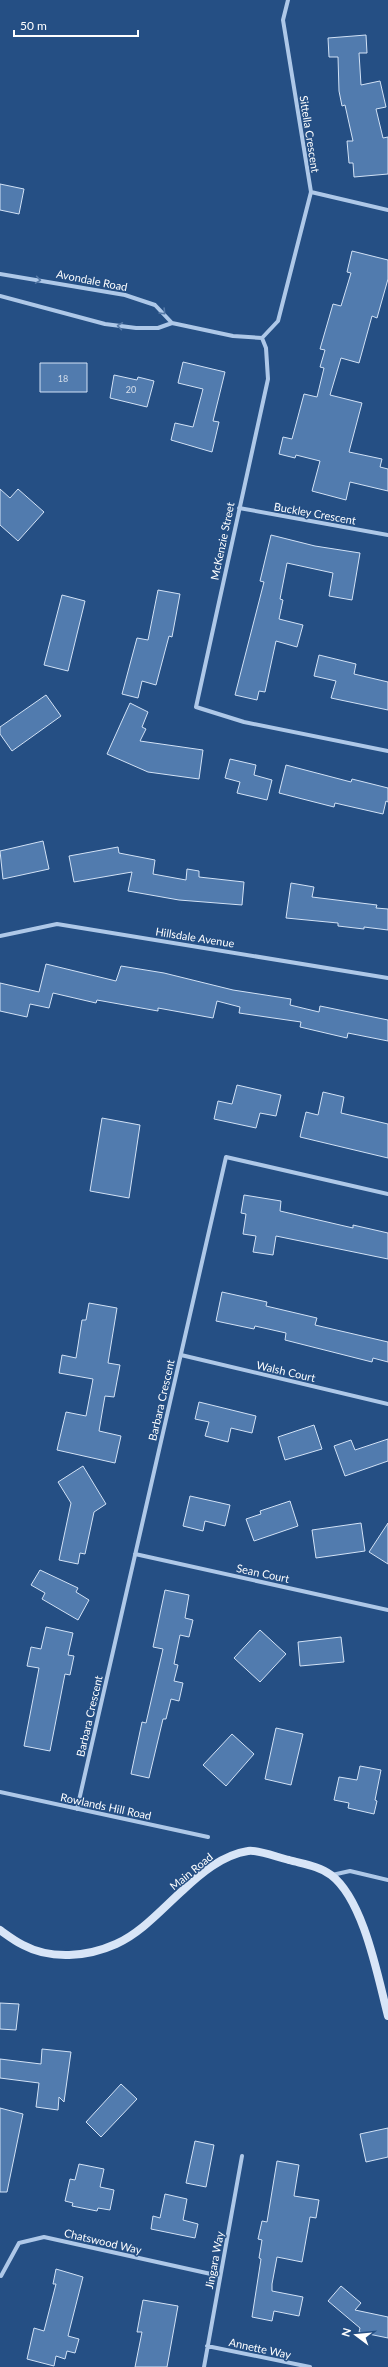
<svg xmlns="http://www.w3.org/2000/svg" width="388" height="2367" font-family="Lato,sans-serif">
	<rect width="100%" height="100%" fill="#254f84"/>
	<path fill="#517bae" stroke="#d2e2f6" d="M366,35L367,53H359L361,85L380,81L386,107L376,109L383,138L388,137V174L354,177L353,163H349L347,141H353L345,105L342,106L339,91L338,57H329L328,38Z
		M0,184L24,189L19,214L0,210Z
		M352,251L388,260V279L377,318L372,316L359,363L341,358L330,395L362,403L349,452L382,459L380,467L388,469V491L350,482L346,500L312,491L320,461L296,455L295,458L279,454L283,437L292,439L304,394L317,397L324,368L320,367L325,350L320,349L333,304L341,306L351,273L347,272Z
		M183,362L225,372L213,421L219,422L212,452L171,440L175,423L193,427L203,389L178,383Z
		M40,363H87V392H40Z
		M114,375L137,380L138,377L154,381L147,407L110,398Z
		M0,489L10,498L18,489L44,512L18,541L0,525Z
		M271,535L315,546L360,553L352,600L329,596L333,573L287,563L280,599L283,600L279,619L303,625L297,647L276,641L265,692L259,691L257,700L235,695L264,582L260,581Z
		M158,590L180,594L172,637L169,636L156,685L142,681L138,698L122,694L137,638L148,640Z
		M62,595L85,601L68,671L44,665Z
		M319,655L356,664L354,674L388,682V710L331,698L336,681L314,676Z
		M46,695L61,716L12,751L0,734V727Z
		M130,703L148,712L142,727L146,729L140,741L203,750L199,779L148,772L107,754Z
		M230,759L256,765L254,775L272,780L267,800L237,793L240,782L225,778Z
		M286,765L351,782L352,779L388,788V802L386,801L383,814L335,803L334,807L279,793Z
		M43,841L49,869L3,879L0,851Z
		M118,847L119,853L155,860L153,874L186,880L187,869L199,871V877L244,882L242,905L179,900L128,891L132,872L74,882L69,856Z
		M291,883L314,887L312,897L377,905L376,908L388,909V930L364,927V929L338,926V923L286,918Z
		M46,964L116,981L121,966L164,973L233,990L291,999L290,1005L319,1012L320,1006L388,1020V1041L348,1033L347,1038L300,1027L301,1022L239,1013L240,1007L217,1001L213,1018L158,1008V1011L97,1000L96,1003L53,993L49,1008L30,1004L27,1017L0,1011V983L39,992Z
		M237,1085L281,1095L276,1116L260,1113L256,1128L214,1119L218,1101L232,1104Z
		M323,1092L344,1097L341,1113L388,1124V1158L300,1137L306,1112L318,1115Z
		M102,1118L140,1125L129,1198L90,1191Z
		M244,1195L281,1201L280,1211L353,1228V1225L388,1233V1259L276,1236L273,1255L253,1252L256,1236L243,1234L246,1214L241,1213Z
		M222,1292L267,1302L266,1306L317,1318L315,1325L388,1342V1362L373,1358L372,1362L285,1340L286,1333L255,1326L254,1329L216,1321Z
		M89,1303L117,1308L108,1363L120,1365L114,1397L105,1396L99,1431L121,1436L115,1463L57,1450L66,1412L86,1416L93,1379L59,1373L62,1355L76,1358L82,1320H86Z
		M199,1402L256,1416L252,1433L231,1428L228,1442L205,1436L209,1422L195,1419Z
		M314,1425L322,1449L285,1460L278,1437Z
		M388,1439V1461L345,1476L334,1446L351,1440L355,1450Z
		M83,1466L106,1504L94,1512L85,1554L80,1553L78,1564L59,1560L71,1503L58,1482Z
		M190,1496L230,1505L225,1526L205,1521L203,1531L183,1526Z
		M290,1501L298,1526L254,1541L246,1519L261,1514L260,1511Z
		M361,1523L365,1551L316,1558L312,1530Z
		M388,1523V1564L369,1552Z
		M40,1570L78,1588L76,1592L89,1600L78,1620L42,1599L45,1593L31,1585Z
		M165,1590L189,1595L185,1618L193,1620L189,1637L180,1635L174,1664L178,1665L174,1681L183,1683L179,1701L171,1699L166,1719H163L149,1778L131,1774L142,1722L146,1723L163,1649L153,1647Z
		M46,1627L73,1633L68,1655L74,1656L70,1675L65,1674L50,1751L24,1746L39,1668L27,1666L31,1647L41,1649Z
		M260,1630L286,1654L260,1682L234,1658Z
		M341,1637L344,1662L300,1666L298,1642Z
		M276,1728L303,1734L291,1785L265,1779Z
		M232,1734L254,1754L226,1786L203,1765Z
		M360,1766L381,1770L375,1800L377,1801L374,1814L348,1808L349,1803L334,1800L339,1777L357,1780Z
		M0,2003L19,2004L16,2030L0,2029Z
		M42,2049L71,2052L64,2102L59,2097L58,2110L36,2107L39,2083L0,2078V2059L41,2064Z
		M121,2084L137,2099L101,2137L86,2122Z
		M0,2108L23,2114L7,2192H0Z
		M388,2128V2157L366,2162L360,2134Z
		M195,2141L214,2145L206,2187L186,2183Z
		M277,2161L299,2165L294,2196L319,2200L316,2218L310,2217L302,2262L277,2257L272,2284V2291L303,2297L299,2316L274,2311L272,2321L252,2317L261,2259L259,2258L262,2240L258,2239L262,2221L267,2222Z
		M79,2164L104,2169L100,2187L114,2190L110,2210L98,2208L97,2211L72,2206L73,2203L65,2201L70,2179L75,2180Z
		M165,2194L187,2199L183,2220L198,2224L195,2238L151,2229L153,2216L160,2218Z
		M56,2269L83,2277L68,2336L79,2339L75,2353L67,2351L65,2359L56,2356L54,2366L27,2359L34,2328L44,2331L56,2284H53Z
		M341,2286L361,2303L355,2310L388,2317V2338L359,2332L360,2328L328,2301Z
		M143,2300L178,2306L167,2367H135L142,2332H137Z"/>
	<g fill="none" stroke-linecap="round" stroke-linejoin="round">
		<path stroke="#aec8e8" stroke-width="4" d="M311,192L388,210
			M0,274L125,295L155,305L172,323
			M0,296L105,324L136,328H158L172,323L233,336L262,338
			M262,338L266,348L268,379L196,707L244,722L388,751
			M262,338L278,321L311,192L283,20L288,0
			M239,508L388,535
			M0,936L57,924L388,978
			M181,1355L388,1404
			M135,1554L388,1610
			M0,1792L208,1837
			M77,1809L226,1157L388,1194
			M332,1875L350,1871L388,1880
			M1,2276L19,2243L44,2237L220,2276
			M207,2346L310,2367
			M204,2367L242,2156"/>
		<path stroke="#d8e5f7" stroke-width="8" d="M0,1930C7,1935 15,1941 23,1945C51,1960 87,1957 116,1944C141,1933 162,1909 182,1891C200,1874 222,1855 248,1851C257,1849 279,1858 289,1860C303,1864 319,1866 331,1875C364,1900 378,1978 388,2016"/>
	</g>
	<defs><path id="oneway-chevron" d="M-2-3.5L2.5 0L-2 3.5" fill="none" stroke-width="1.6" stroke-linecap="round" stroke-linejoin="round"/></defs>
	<g stroke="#5579a7">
		<use href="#oneway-chevron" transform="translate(38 280) rotate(9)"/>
		<use href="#oneway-chevron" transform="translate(163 312) rotate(46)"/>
		<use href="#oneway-chevron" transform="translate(120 326) rotate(-172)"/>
	</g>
	<g text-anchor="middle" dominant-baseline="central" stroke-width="3" stroke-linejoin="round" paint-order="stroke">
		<g font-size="9" fill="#d4deeb">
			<text x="63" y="378">18</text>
			<text x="131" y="389">20</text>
		</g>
		<g font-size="11" fill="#fff" stroke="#254f84">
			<text transform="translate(310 134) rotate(81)">Sittella Crescent</text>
			<text transform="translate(92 280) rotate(11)">Avondale Road</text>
			<text transform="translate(315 513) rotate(10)">Buckley Crescent</text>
			<text transform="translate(222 541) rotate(-78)">McKenzie Street</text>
			<text transform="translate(195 937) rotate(9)">Hillsdale Avenue</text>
			<text transform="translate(286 1371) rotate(13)">Walsh Court</text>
			<text transform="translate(161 1400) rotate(-77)">Barbara Crescent</text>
			<text transform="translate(263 1573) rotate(12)">Sean Court</text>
			<text transform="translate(89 1716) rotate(-77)">Barbara Crescent</text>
			<text transform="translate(106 1806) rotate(12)">Rowlands Hill Road</text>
			<text transform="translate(191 1871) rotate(-39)">Main Road</text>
			<text transform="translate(103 2241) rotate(13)">Chatswood Way</text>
			<text transform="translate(214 2260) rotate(-79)">Jingara Way</text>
			<text transform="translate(260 2348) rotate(12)">Annette Way</text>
		</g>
	</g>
	<g transform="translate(356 2335) rotate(286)" stroke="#254f84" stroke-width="3" paint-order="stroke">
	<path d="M0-3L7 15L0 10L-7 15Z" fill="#ffffff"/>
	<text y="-6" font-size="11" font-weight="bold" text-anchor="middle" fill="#ffffff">N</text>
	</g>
	<path d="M14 30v6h124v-6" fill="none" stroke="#ffffff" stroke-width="2"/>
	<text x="20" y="30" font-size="12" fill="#ffffff" stroke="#254f84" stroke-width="3" paint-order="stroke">50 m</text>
</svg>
